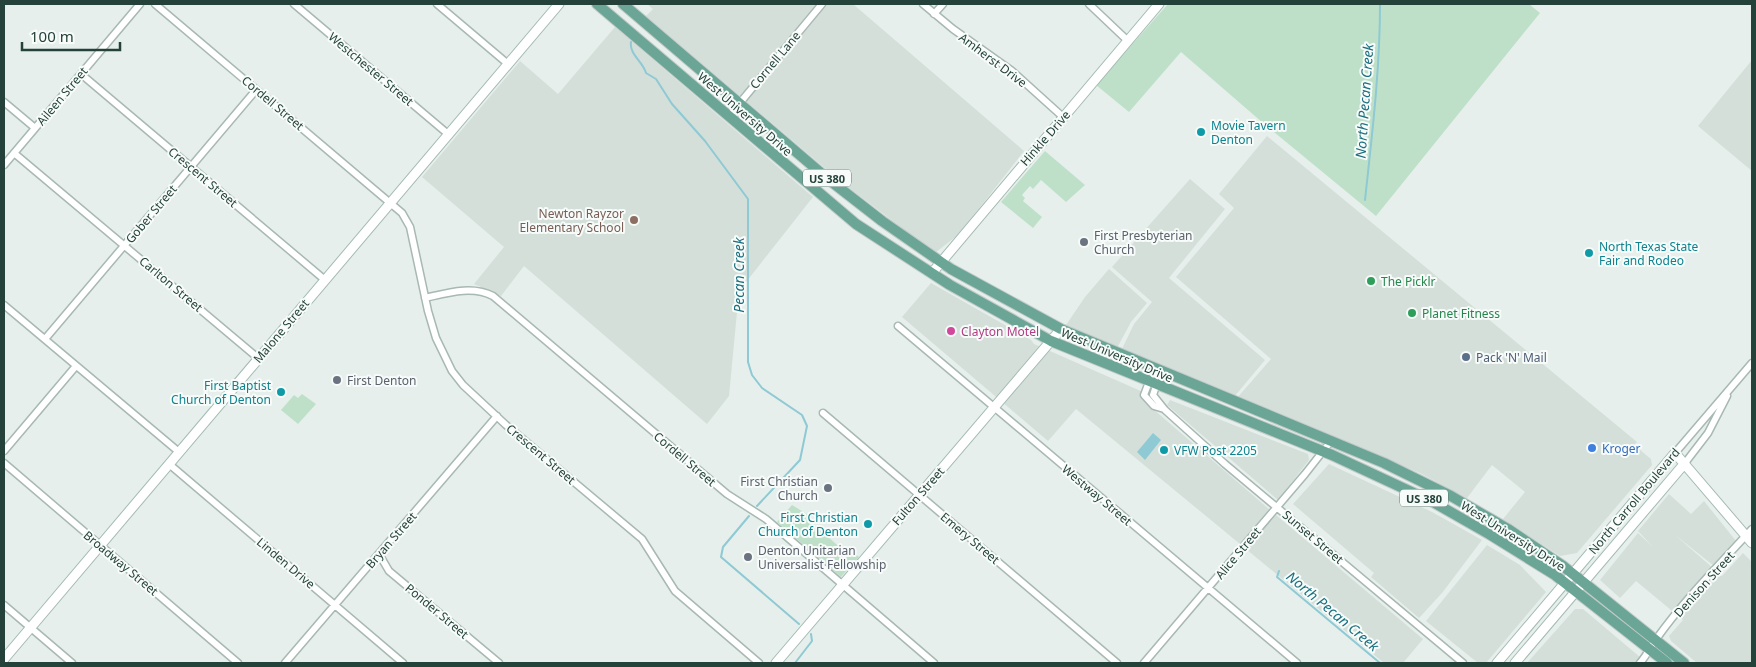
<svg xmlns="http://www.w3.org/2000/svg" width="1756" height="667" font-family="'Noto Sans',sans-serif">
	<rect width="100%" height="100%" fill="#e6efeb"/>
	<path fill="#d4dfda" d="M647,4H853L1024,151L959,234L935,253L839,180L646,16L653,9Z
		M615,27L813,197L739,291L729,396L707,424L524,266L501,296L474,284L504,247L422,177L520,61L558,94Z
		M1752,60V171L1698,126Z
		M1267,136L1637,442L1634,445L1651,459L1652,465L1577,553L1560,556L1503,519L1525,492L1492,465L1467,498L1420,473L1237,398L1271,359L1176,277L1234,208L1219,194Z
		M1190,179L1225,209L1169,278L1265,360L1234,397L1121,351L1134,324L1152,302L1112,267Z
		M1109,269L1147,303L1131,322L1117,348L1066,325L1085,297Z
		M931,283L1031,340L1034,344L1143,392L1145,402L1270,510L1240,544L1076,409L1048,441L902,317Z
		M1170,400L1308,454L1309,460L1278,500L1167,405Z
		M1329,464L1432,512L1482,540L1442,593L1419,618L1371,577L1374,573L1293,504Z
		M1669,494L1691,514L1704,501L1736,541L1714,566L1674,534L1722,576L1743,553L1752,562V663H1697L1671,641L1669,636L1683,620L1636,581L1620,598L1600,580L1638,533L1653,547L1638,531Z
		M1276,515L1423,639L1403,663H1384L1246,549Z
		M1487,545L1520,565L1546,592L1486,663H1478L1426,621Z
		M1575,609H1583L1647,663H1527Z"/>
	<path fill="#bfe0c8" d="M1168,4H1529L1540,13L1376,216L1263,123L1181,52L1129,112L1096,85Z
		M1045,151L1085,185L1066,202L1041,180L1033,189L1030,186L1022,195L1025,198L1023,201L1042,217L1033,228L1001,202Z
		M302,394L316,404L298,424L281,410L294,395L298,398Z
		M792,505L810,516V521L844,551L848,548L859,557L841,577L777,522Z"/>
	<path fill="#8ec9d4" d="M1153,433L1161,440L1145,460L1137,452Z"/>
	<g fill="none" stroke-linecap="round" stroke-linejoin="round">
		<path stroke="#8ec9d4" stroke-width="2" d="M631,42C629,54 643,62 646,73L656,79L672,104L705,141L748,199V362L752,375L762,388L802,415L807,426L800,460L757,506
			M1365,200C1372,135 1380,70 1380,4
			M749,516L723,547L721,557L799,624
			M1279,571L1277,577L1380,663
			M795,663L812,641L811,634"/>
		<defs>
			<path id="street" d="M155,4L402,213L410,227L428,311L436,338L452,371L463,385L506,425L642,539L675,591L759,663
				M294,4L448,134
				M437,4L508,64
				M923,4L953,29L1012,71L1063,117
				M1089,4L1128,41
				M934,14L943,4
				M81,74L325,280
				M4,102L35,128
				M729,116L822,4
				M14,153L258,358
				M4,165L140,4
				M425,298C447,293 472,285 493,296L727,494L766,519L934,663
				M4,305L179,452
				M898,326L1297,663
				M45,339L256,90
				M1161,371L1153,395L1165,410L1225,464L1463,663
				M1161,371L1149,382L1144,395L1154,406L1164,409
				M823,413L1117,663
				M4,451L76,366
				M1675,453L1752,363
				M4,463L238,663
				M1685,463L1708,433L1727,396
				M169,464L403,663
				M379,554L389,571L499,663
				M4,605L72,663
				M285,663L497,416
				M1144,663L1305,474L1331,441
				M1640,663C1647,655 1651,646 1657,638C1685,599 1720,564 1752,529"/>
			<path id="secondary" d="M932,273L1159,4
				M4,659L559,4
				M776,663L1061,329
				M1497,663L1675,453L1752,543
				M1515,663L1685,463"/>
			<path id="primary" d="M597,4L856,224L950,285L1051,341L1332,455L1433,502L1489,534L1555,575L1667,663
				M623,4L828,179L882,221L951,269L1061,329L1384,463L1451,496L1508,529L1563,566L1684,663"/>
		</defs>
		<use href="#street" stroke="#a8b8b2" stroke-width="9"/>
		<use href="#secondary" stroke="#a4bbb3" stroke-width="11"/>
		<use href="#primary" stroke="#c2cac8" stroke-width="12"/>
		<use href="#street" stroke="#fff" stroke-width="6"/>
		<use href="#secondary" stroke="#fff" stroke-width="9"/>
		<use href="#primary" stroke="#6aa596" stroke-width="10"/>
	</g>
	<g fill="#0f9aa8" stroke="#f7fbf9" stroke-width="2">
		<circle cx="1201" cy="132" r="5"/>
		<circle cx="1589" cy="253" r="5"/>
		<circle cx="281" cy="392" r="5"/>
		<circle cx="1164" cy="450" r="5"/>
		<circle cx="868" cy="524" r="5"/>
	</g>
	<circle fill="#8d6e63" stroke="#f7fbf9" stroke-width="2" cx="634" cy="220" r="5"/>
	<g fill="#6b7280" stroke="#f7fbf9" stroke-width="2">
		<circle cx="1084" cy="242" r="5"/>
		<circle cx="337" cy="380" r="5"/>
		<circle cx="828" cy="488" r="5"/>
		<circle cx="748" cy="557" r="5"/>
	</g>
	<g fill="#2e9e5b" stroke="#f7fbf9" stroke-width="2">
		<circle cx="1371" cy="281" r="5"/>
		<circle cx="1412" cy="313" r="5"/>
	</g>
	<circle fill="#d1479c" stroke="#f7fbf9" stroke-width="2" cx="951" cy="331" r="5"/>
	<circle fill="#5c6f8a" stroke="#f7fbf9" stroke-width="2" cx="1466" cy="357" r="5"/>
	<circle fill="#3f7fe0" stroke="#f7fbf9" stroke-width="2" cx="1592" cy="448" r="5"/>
	<g text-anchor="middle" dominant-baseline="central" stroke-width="4" stroke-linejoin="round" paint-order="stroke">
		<g fill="#f7fbf9" stroke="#637a73" stroke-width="1">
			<rect x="803" y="169.5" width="48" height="17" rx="4"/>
			<rect x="1400" y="489.5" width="48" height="17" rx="4"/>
		</g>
		<g font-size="11" font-weight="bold" fill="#24423a">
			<text x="827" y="178">US 380</text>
			<text x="1424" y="498">US 380</text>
		</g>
		<g font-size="12" fill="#24423a" stroke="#f7fbf9">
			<text transform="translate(775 60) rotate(-50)">Cornell Lane</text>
			<text transform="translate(993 60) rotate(37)">Amherst Drive</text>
			<text transform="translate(371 69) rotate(40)">Westchester Street</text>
			<text transform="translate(62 96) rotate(-50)">Aileen Street</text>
			<text transform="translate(273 103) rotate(40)">Cordell Street</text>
			<text transform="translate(745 114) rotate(41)">West University Drive</text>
			<text transform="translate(1045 138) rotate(-49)">Hinkle Drive</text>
			<text transform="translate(203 177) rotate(40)">Crescent Street</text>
			<text transform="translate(151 214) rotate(-50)">Gober Street</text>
			<text transform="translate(171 284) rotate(40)">Carlton Street</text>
			<text transform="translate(281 331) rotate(-50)">Malone Street</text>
			<text transform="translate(1117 355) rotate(23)">West University Drive</text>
			<text transform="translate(541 454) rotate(40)">Crescent Street</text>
			<text transform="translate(685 459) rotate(40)">Cordell Street</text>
			<text transform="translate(1097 495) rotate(40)">Westway Street</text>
			<text transform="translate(918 496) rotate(-49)">Fulton Street</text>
			<text transform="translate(1634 501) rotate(-50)">North Carroll Boulevard</text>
			<text transform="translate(1513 536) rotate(32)">West University Drive</text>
			<text transform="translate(1313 537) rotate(40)">Sunset Street</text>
			<text transform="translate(970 538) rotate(40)">Emery Street</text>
			<text transform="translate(391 540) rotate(-49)">Bryan Street</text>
			<text transform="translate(1238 553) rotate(-50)">Alice Street</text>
			<text transform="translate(121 563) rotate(40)">Broadway Street</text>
			<text transform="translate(286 563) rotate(40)">Linden Drive</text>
			<text transform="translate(1704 584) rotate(-48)">Denison Street</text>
			<text transform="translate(437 611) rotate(40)">Ponder Street</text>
		</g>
		<g font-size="12" fill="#0d838f" stroke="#f7fbf9" text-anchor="start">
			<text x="1211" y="125">Movie Tavern<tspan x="1211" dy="14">Denton</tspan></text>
			<text x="1599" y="246">North Texas State<tspan x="1599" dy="14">Fair and Rodeo</tspan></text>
			<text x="271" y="385" text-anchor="end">First Baptist<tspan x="271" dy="14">Church of Denton</tspan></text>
			<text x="1174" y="450">VFW Post 2205</text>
			<text x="858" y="517" text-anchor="end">First Christian<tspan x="858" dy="14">Church of Denton</tspan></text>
		</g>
		<g font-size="12" fill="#785e54" stroke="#f7fbf9" text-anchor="end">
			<text x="624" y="213">Newton Rayzor<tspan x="624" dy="14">Elementary School</tspan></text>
		</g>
		<g font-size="12" fill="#5b616d" stroke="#f7fbf9" text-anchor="start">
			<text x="1094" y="235">First Presbyterian<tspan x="1094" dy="14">Church</tspan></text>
			<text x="347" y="380">First Denton</text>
			<text x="818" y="481" text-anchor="end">First Christian<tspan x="818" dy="14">Church</tspan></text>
			<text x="758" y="550">Denton Unitarian<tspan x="758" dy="14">Universalist Fellowship</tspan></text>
		</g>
		<g font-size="12" fill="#27864d" stroke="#f7fbf9" text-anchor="start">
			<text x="1381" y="281">The Picklr</text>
			<text x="1422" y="313">Planet Fitness</text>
		</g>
		<g font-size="12" fill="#b23c85" stroke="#f7fbf9" text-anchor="start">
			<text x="961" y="331">Clayton Motel</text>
		</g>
		<g font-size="12" fill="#4e5e75" stroke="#f7fbf9" text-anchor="start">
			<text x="1476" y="357">Pack 'N' Mail</text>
		</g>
		<g font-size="12" fill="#366cbe" stroke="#f7fbf9" text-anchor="start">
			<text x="1602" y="448">Kroger</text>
		</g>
		<g font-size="14" font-style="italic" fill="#1c6f80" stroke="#f7fbf9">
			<text transform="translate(1364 101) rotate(-86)">North Pecan Creek</text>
			<text transform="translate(738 275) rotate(-90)">Pecan Creek</text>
			<text transform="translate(1333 611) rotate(40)">North Pecan Creek</text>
		</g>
	</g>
	<rect width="1756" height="667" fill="none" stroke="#24423a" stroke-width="10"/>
	<path d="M22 42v8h98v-8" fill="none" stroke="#24423a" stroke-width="2.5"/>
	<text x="30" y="42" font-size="15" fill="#24423a" stroke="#f7fbf9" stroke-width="4" paint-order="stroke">100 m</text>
</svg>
